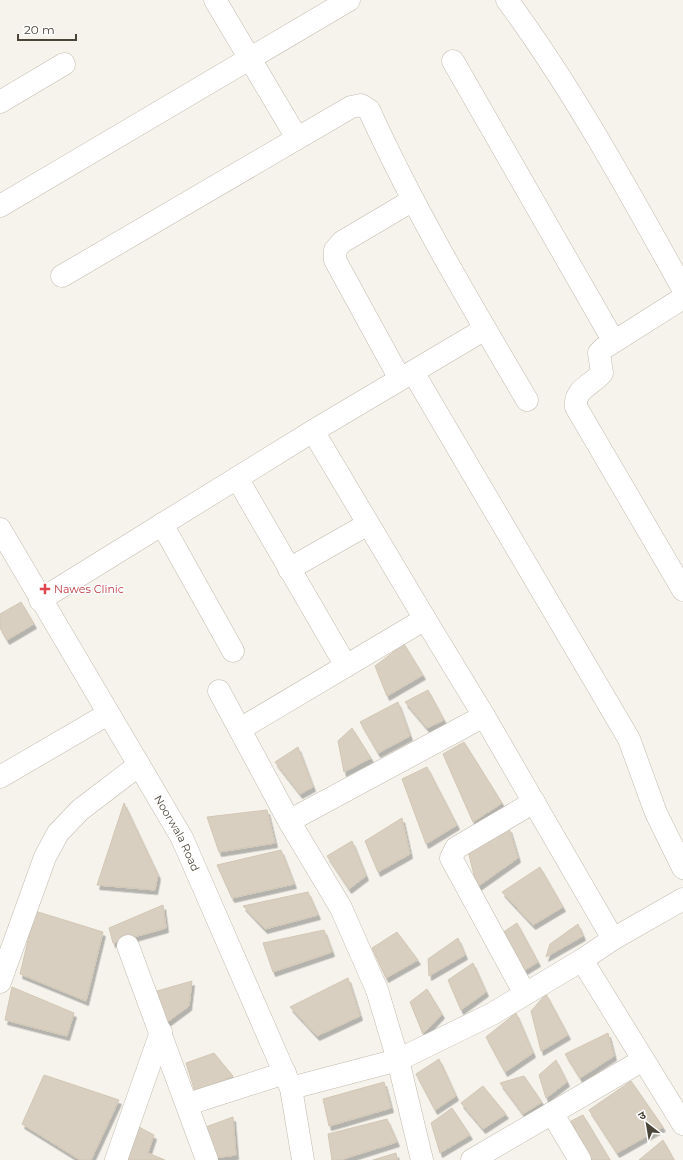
<svg xmlns="http://www.w3.org/2000/svg" width="683" height="1160" font-family="Montserrat,'Noto Sans Devanagari',sans-serif">
	<defs>
		<filter id="shadow"><feDropShadow dx="2.5" dy="4.5" stdDeviation="0" flood-color="#0004"/></filter>
	</defs>
	<rect width="100%" height="100%" fill="#f6f3ec"/>
	<path fill="#d8cfc1" stroke="#d3c7b4" filter="url(#shadow)" d="M21,602L34,624L7,640L0,628V614Z
		M404,644L423,675L387,696L375,666Z
		M428,690L444,720L427,728L405,702Z
		M398,702L410,736L378,753L360,722Z
		M352,728L371,758L344,772L338,741Z
		M464,742L502,803L473,822L443,754Z
		M298,747L313,787L300,794L275,762Z
		M427,767L457,825L426,844L402,779Z
		M124,803L158,875L155,890L97,885Z
		M267,810L275,843L219,852L207,817Z
		M402,818L410,854L378,872L365,841Z
		M509,828L518,858L477,887L468,851Z
		M352,841L366,876L349,889L327,856Z
		M281,850L294,884L232,898L217,865Z
		M540,867L563,907L533,925L502,892Z
		M308,892L318,915L265,929L243,906Z
		M163,905L166,928L113,943L109,928Z
		M35,911L103,932L86,1001L20,974Z
		M517,923L538,962L525,970L502,933Z
		M578,924L583,936L546,957L550,944Z
		M324,930L332,952L273,972L263,943Z
		M397,932L418,960L386,978L372,948Z
		M458,938L465,955L429,976L428,959Z
		M473,963L486,992L461,1010L448,980Z
		M348,978L360,1016L317,1036L290,1007Z
		M192,981L189,1006L166,1023L157,991Z
		M12,987L74,1013L67,1036L5,1020Z
		M427,989L442,1014L423,1034L410,1002Z
		M546,994L568,1035L541,1051L531,1011Z
		M516,1013L533,1053L505,1072L486,1037Z
		M608,1033L614,1056L580,1078L565,1054Z
		M214,1053L233,1076L195,1092L186,1063Z
		M439,1059L456,1096L435,1110L416,1074Z
		M556,1060L567,1082L546,1098L539,1075Z
		M44,1075L119,1100L91,1160H80L22,1124Z
		M524,1076L542,1102L523,1114L500,1083Z
		M631,1081L663,1127L617,1153L589,1110Z
		M384,1082L391,1108L329,1126L323,1099Z
		M483,1086L506,1114L483,1129L461,1103Z
		M452,1108L470,1135L440,1153L431,1123Z
		M583,1115L610,1160H591L571,1121Z
		M233,1117L236,1155L215,1158L203,1128Z
		M387,1119L397,1142L340,1160H332L328,1134Z
		M139,1127L154,1135L148,1153L165,1160H128Z
		M663,1140L674,1160H639Z
		M396,1153L397,1160H373Z"/>
	<g fill="none" stroke-linecap="round" stroke-linejoin="round">
		<defs>
			<g id="minor">
				<path d="M215,0L297,138"/>
				<path d="M507,0C574,91 628,190 683,289"/>
				<path d="M453,61L613,340"/>
				<path d="M0,102L64,64"/>
				<path d="M0,206L349,0"/>
				<path d="M62,276L351,107L361,105L369,110C415,211 471,305 527,400"/>
				<path d="M683,298L604,348L599,353L602,373C592,385 574,389 576,407L683,590"/>
				<path d="M413,372L629,739L656,813L683,868"/>
				<path d="M400,379L335,260V250L342,242L413,200"/>
				<path d="M237,478L346,666"/>
				<path d="M162,524L233,651"/>
				<path id="s1" d="M0,529L182,838L291,1088L303,1160"/>
				<path d="M289,569L368,524"/>
				<path d="M40,600L313,431"/>
				<path d="M425,619L484,716L613,939"/>
				<path d="M219,691L289,821L341,908L377,990L398,1060L422,1160"/>
				<path d="M240,729L425,619L313,431L485,329"/>
				<path d="M0,777L108,714"/>
				<path d="M289,821L484,716"/>
				<path d="M128,946L207,1160"/>
				<path d="M582,960L613,939L683,899"/>
				<path d="M0,982L45,857L58,833L80,810L139,765"/>
				<path d="M525,994L451,858L456,848L534,802"/>
				<path d="M291,1088L398,1060L492,1014L582,960L683,1124"/>
				<path d="M188,1104L285,1073"/>
				<path d="M552,1113L580,1160"/>
				<path d="M116,1160L161,1032"/>
				<path d="M472,1160L643,1060"/>
			</g>
		</defs>
		<use href="#minor" stroke="#c2bbae" stroke-width="23"/>
		<use href="#minor" stroke="#fff" stroke-width="22"/>
	</g>
	<path fill="#e0444e" stroke="#fff" stroke-width="1.5" d="M43 583h4v4h4v4h-4v4h-4v-4h-4v-4h4z"/>
	<g text-anchor="middle" dominant-baseline="central" stroke-width="3" stroke-linejoin="round" paint-order="stroke">
		<g font-size="11" fill="#be3a42" stroke="#fff" text-anchor="start">
			<text x="54" y="589">Nawes Clinic</text>
		</g>
		<g font-size="11" fill="#4b4439" stroke="#fff">
			<text stroke="none"><textPath href="#s1" startOffset="352">Noorwala Road</textPath></text>
		</g>
	</g>
	<g transform="translate(647 1124) rotate(329)" stroke="#ffffff" stroke-width="3" paint-order="stroke">
	<path d="M0-3L7 15L0 10L-7 15Z" fill="#4b4439"/>
	<text y="-6" font-size="11" font-weight="bold" text-anchor="middle" fill="#4b4439">उ</text>
	</g>
	<path d="M18 34v6h58v-6" fill="none" stroke="#4b4439" stroke-width="2"/>
	<text x="24" y="34" font-size="12" fill="#4b4439" stroke="#ffffff" stroke-width="3" paint-order="stroke">20 m</text>
</svg>
